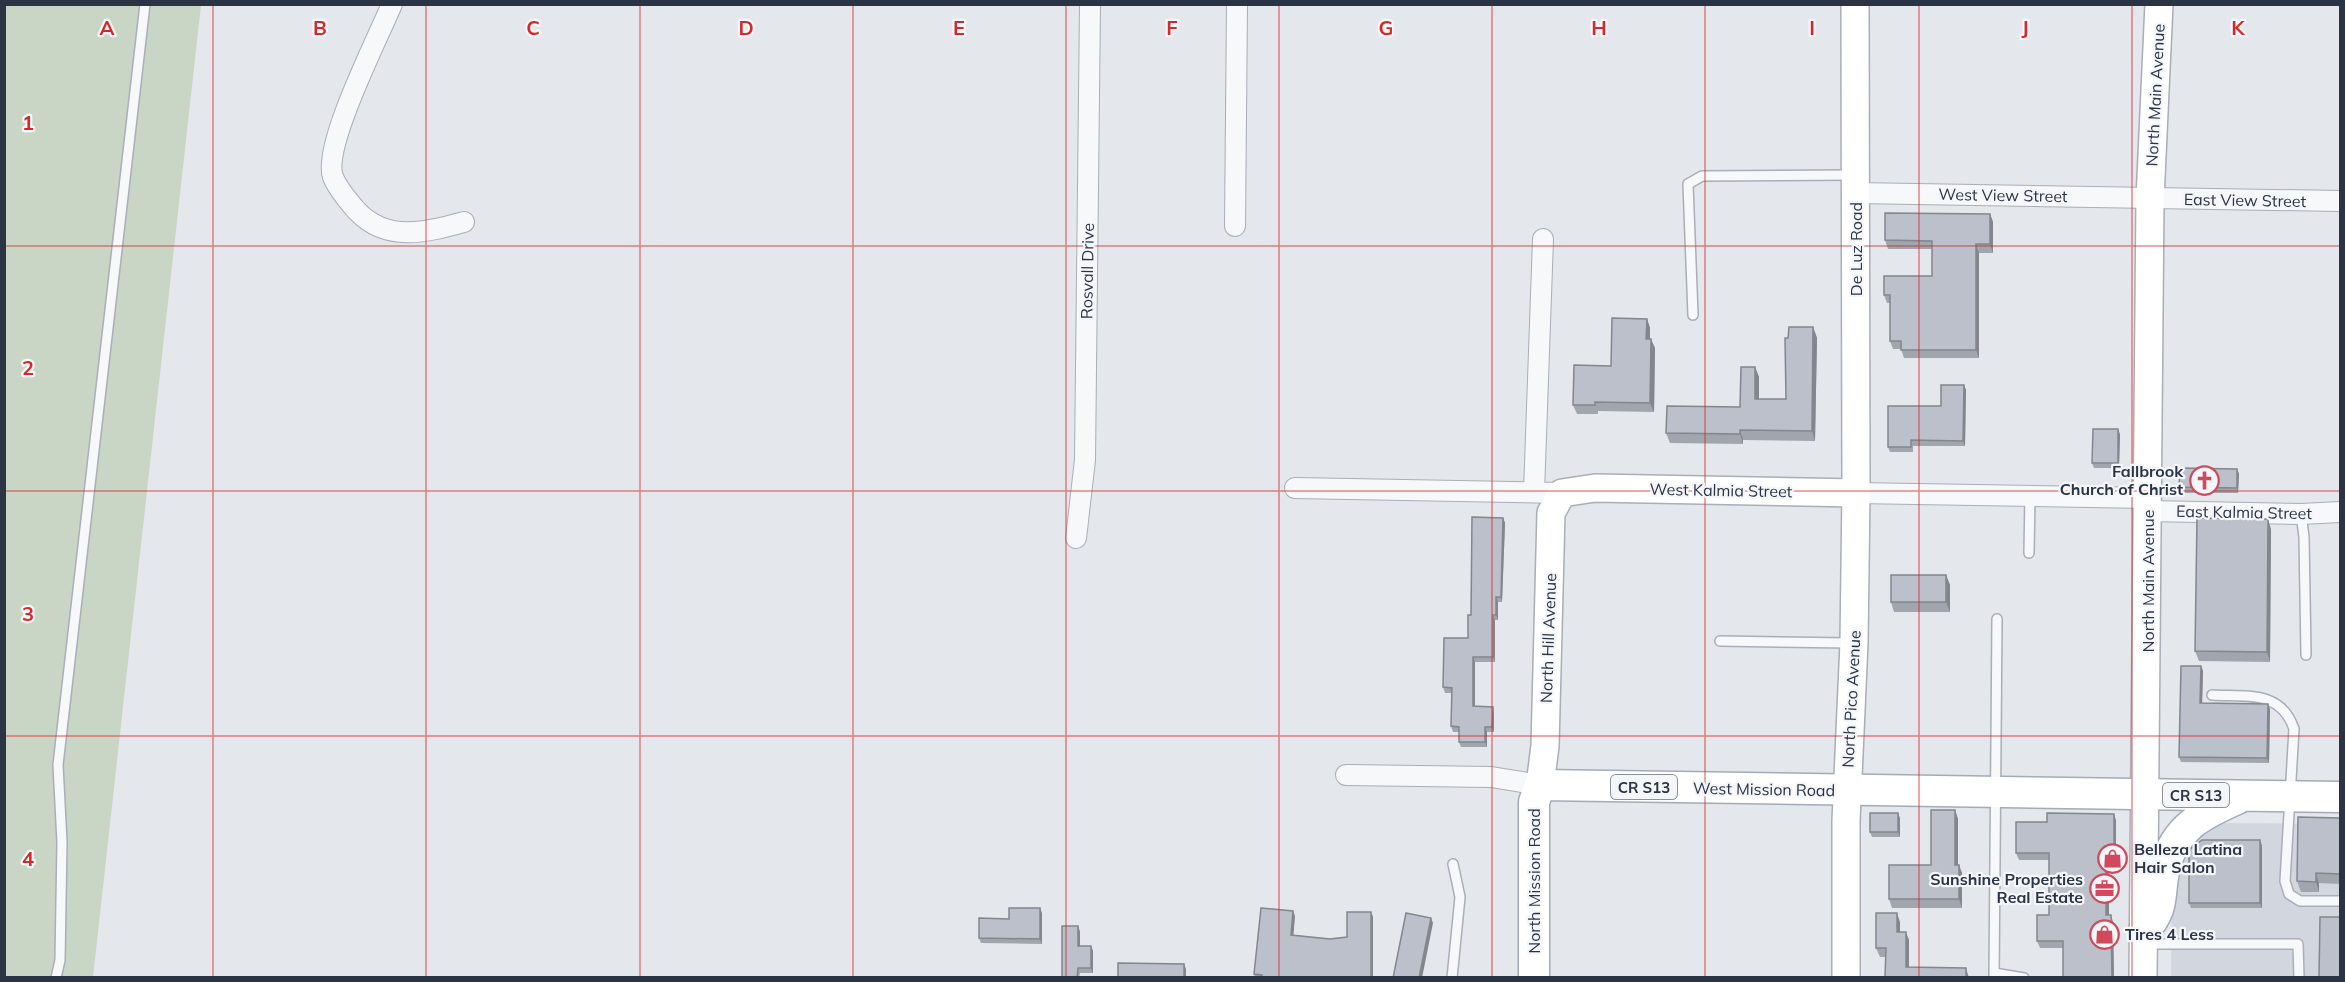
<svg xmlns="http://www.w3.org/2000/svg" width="2345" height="982" font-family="Mulish,sans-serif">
	<rect width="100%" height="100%" fill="#e4e7ec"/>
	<path fill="#d2d6de" d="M2207,823L2340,824V977L2171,978L2172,864Z"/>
	<path fill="#c9d6c5" d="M5,5H201L93,977L5,978Z"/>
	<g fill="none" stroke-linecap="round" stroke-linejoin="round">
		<defs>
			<path id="lane" d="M1693,315L1688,184L1702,176L1854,175
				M2301,514L2304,537L2306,655
				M2029,553L2030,496
				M1720,641L1851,643
				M2212,695C2247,697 2281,690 2294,729L2285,881L2289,894L2300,901H2340
				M2146,944H2298L2299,978
				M1994,973L2024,978
				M56,978L60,960L62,842L58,765L145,4
				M1452,978L1460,897L1453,864
				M1994,978L1997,619"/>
			<path id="street" d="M392,4C378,38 322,147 333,177C338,189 349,202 357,211C387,243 427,232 464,222
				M1856,193L2340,201
				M1235,226L1237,4
				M1295,488L1562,493
				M1534,492L1543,239
				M1856,493L2148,498
				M2148,511L2301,514L2340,512
				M1076,538L1085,460L1090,4
				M1346,775L1491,777L1540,785"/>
			<path id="secondary" d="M1540,785L1545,746L1551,513L1562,493L1595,488L1856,493
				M1846,978V821L1854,643L1856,493L1855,4
				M2143,978L2150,199L2159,4"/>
			<path id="primary" d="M2144,931C2166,907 2158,896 2165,867C2175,827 2203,814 2237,799
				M1534,978V802L1540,785L2340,797"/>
		</defs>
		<use href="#lane" stroke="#a9aeb7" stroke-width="12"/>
		<use href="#street" stroke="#a9aeb7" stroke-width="22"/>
		<use href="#secondary" stroke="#a9aeb7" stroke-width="30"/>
		<use href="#primary" stroke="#a3abb8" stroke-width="33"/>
		<use href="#lane" stroke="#f7f8fa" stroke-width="9"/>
		<use href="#street" stroke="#f7f8fa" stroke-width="20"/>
		<use href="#secondary" stroke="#fff" stroke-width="27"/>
		<use href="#primary" stroke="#fff" stroke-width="30"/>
	</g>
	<path fill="#a1a5ae" d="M1990,214L1993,222V253H1979V358H1904L1901,349H1893L1890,341V303H1887L1884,295L1932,276V249H1888L1885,240Z
		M1647,319L1650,328V339L1655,348L1654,412L1598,411V414H1577L1573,405L1611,366Z
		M1813,327L1817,338L1815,441L1743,440V444L1670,443L1666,433L1740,407L1755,367L1759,377V399H1786L1788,338Z
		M1964,385L1966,390L1965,446H1913V452H1890L1888,447L1941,406Z
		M2120,434L2119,468H2094L2092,463Z
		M2237,469L2239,474L2238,493H2181L2179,487Z
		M1503,518L1505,523L1502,602H1498V620H1495V662H1475V706L1494,712V732H1487V747H1461L1459,742V732H1453L1451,726L1452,693H1445L1443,687L1468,638L1471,615Z
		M2271,529L2270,662L2199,661L2195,651Z
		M1946,575L1950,585V612H1894L1891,602Z
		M2201,666L2203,671L2202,703L2270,709L2269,763L2181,762L2179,757Z
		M1955,810L1958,819V865L1962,873V908H1892L1889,899L1931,865Z
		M2114,814L2116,821V866H2109V915L2113,922L2114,978H2063V948H2040L2037,941L2049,915V860H2019L2016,853L2047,822Z
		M1900,818V837H1872L1870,832Z
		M2340,818V884L2319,883V892H2301L2297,881Z
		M2260,840L2262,846V908H2191L2189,903Z
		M1371,912L1373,917V978H1255L1254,974L1295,916L1293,935L1330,939L1347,937Z
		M1042,913V944L981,943L979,938L1009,919Z
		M1900,922V932L1909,940V967L1969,978H1885L1886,957H1880L1876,948Z
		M1078,926L1080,932V946H1091L1093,951V973H1080L1079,978H1062Z"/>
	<path fill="#83868d" d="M1990,214L1993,222V253L1990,244Z
		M1976,244L1979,253V358L1976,350Z
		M1647,319L1650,328V348L1646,339Z
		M1813,327L1817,338L1815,441L1812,431Z
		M1651,339L1655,348L1654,412L1650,403Z
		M1755,367L1759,377V409L1755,399Z
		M1964,385L1966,390L1965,446L1963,441Z
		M2118,429L2120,434L2119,468L2118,463Z
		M1740,430L1743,440V444L1740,434Z
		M2237,469L2239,474L2238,493L2237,488Z
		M1503,518L1505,523L1502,602L1501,597Z
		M2268,519L2271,529L2270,662L2267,652Z
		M1946,575L1950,585V612L1946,602Z
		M1496,597L1498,602V620L1496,615Z
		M1493,615L1495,620V662L1493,657Z
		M1473,657L1475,662V711L1473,706Z
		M2201,666L2203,671L2202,708L2200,703Z
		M2268,704L2270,709L2269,763L2267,758Z
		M1493,707L1494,712V732L1492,727Z
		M1485,727L1487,732V747L1485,742Z
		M1955,810L1958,819V873L1955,865Z
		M1898,813L1900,818V837L1898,832Z
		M2114,814L2116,821V866L2114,860Z
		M2260,840L2262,846V908L2260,903Z
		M2106,860L2109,866V922L2106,915Z
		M1959,865L1962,873V908L1959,899Z
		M2316,873L2319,883V892L2316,882Z
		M1040,908L1042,913V944L1040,939Z
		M1293,911L1295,916L1293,940L1291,935Z
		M1371,912L1373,917V978H1371Z
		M1897,913L1900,922V940L1897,932Z
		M2111,915L2113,922L2114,978H2112Z
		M1431,918L1433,923L1422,978H1419Z
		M1078,926L1080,932V951L1078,946Z
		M1906,932L1909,940V976L1906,967Z
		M1091,946L1093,951V973L1091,968Z
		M1184,964L1186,969V978H1184Z
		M1966,968L1969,978H1966Z"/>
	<path fill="#bbc0ca" stroke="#83868d" stroke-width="1.5" d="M1885,213L1990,214V244H1976V350H1901V341H1890V295H1884V276H1932V241L1885,240Z
		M1612,318L1647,319L1646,339H1651L1650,403L1595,402V405H1573L1574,365L1611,366Z
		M1789,327H1813L1812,431L1740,430V434L1666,433L1667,406L1740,407L1741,367H1755V399H1786L1785,338H1788Z
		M1941,385H1964L1963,441L1911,440V447H1888V406H1941Z
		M2093,429H2118V463H2092Z
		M2180,468L2237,469V488L2179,487Z
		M1472,517L1503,518L1501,597H1496V615H1493V657H1473V706L1493,707L1492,727H1485V742H1459V727L1451,726L1452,688L1443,687L1444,638H1468V615H1471Z
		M2197,518L2268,519L2267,652L2195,651Z
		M1891,575H1946V602H1891Z
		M2181,666H2201L2200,703L2268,704L2267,758L2179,757Z
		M1931,810H1955V865H1959V899H1889V865H1931Z
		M1870,813H1898V832H1870Z
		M2047,813L2114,814V860H2106V915H2111L2112,978H2063V941H2037V915H2049V853H2016V822H2047Z
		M2298,817L2340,818V874L2316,873V882L2297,881Z
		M2202,840H2260V903H2189V850Z
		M1009,908H1040V939L979,938V918L1009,919Z
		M1261,908L1293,911L1291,935L1330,939L1347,937V912H1371V978H1262V975L1254,974Z
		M1406,913L1431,918L1419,978H1393Z
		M1876,913H1897V932H1906V967L1966,968V978H1885L1886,948H1876Z
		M2320,917H2340V978H2319Z
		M1062,926H1078V946H1091V968H1078L1077,978H1062Z
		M1118,963L1184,964V978H1118Z"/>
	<path fill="none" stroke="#d62828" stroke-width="1.5" stroke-opacity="0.55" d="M213,4V978M426,4V978M640,4V978M853,4V978M1066,4V978M1279,4V978M1492,4V978M1705,4V978M1919,4V978M2132,4V978M4,246H2340M4,491H2340M4,736H2340"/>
	<defs>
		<symbol id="church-ring" viewBox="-11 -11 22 22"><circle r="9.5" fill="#f4f6f9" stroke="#d1495b" stroke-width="1.5"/><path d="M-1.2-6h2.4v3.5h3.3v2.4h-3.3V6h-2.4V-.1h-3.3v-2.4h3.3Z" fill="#d1495b"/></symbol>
		<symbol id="shop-ring" viewBox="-11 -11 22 22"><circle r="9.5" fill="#f4f6f9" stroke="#d1495b" stroke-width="1.5"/><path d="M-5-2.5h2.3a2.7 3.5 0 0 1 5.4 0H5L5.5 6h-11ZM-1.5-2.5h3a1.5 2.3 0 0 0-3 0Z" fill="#d1495b"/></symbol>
		<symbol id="office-ring" viewBox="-11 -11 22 22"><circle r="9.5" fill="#f4f6f9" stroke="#d1495b" stroke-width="1.5"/><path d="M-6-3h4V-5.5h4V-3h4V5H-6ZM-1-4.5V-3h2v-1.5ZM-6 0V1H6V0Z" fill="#d1495b"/></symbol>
	</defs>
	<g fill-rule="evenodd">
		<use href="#church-ring" x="2188" y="464" width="33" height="33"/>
		<use href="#shop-ring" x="2096" y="842" width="33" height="33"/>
		<use href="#office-ring" x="2088" y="872" width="33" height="33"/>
		<use href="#shop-ring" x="2088" y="918" width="33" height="33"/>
	</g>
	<g text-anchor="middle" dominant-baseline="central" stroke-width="4.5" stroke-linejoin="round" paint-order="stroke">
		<g fill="#f4f6f9" stroke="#676e7b" stroke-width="1.5">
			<rect x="1611" y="775" width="66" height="24" rx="4.5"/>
			<rect x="2163" y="783" width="66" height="24" rx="4.5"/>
		</g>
		<g font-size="15" font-weight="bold" fill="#2b3445">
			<text x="1644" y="787">CR S13</text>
			<text x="2196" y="795">CR S13</text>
		</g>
		<g font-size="16" fill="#2b3445" stroke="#f4f6f9">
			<text transform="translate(2155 95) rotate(-87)">North Main Avenue</text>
			<text transform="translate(2003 195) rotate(1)">West View Street</text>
			<text transform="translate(2245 200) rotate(1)">East View Street</text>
			<text transform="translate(1856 249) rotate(-90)">De Luz Road</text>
			<text transform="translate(1087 271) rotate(-89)">Rosvall Drive</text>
			<text transform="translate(1721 490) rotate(1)">West Kalmia Street</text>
			<text transform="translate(2244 512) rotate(1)">East Kalmia Street</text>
			<text transform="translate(2148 581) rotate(-90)">North Main Avenue</text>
			<text transform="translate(1548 638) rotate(-88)">North Hill Avenue</text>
			<text transform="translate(1851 699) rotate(-87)">North Pico Avenue</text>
			<text transform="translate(1764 789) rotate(1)">West Mission Road</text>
			<text transform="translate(1534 881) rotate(-90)">North Mission Road</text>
		</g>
		<g font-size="16" font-weight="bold" fill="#2b3445" stroke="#f4f6f9" text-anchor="end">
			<text x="2183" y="471">Fallbrook<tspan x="2183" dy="18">Church of Christ</tspan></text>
			<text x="2134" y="849" text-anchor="start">Belleza Latina<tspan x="2134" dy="18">Hair Salon</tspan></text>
			<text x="2083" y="879">Sunshine Properties<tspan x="2083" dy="18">Real Estate</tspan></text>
			<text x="2125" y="934" text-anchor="start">Tires 4 Less</text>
		</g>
	</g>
	<g font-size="20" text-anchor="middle" font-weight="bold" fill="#d62828" stroke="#f4f6f9" stroke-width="4.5" stroke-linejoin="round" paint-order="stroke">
		<text x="107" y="35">A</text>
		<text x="320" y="35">B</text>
		<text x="533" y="35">C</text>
		<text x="746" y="35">D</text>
		<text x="959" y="35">E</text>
		<text x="1172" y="35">F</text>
		<text x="1386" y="35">G</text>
		<text x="1599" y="35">H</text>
		<text x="1812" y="35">I</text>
		<text x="2025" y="35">J</text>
		<text x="2238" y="35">K</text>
		<text x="28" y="130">1</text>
		<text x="28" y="375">2</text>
		<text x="28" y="621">3</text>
		<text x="28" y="866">4</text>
	</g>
	<rect width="2345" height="982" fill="none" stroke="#2b3445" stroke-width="12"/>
</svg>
